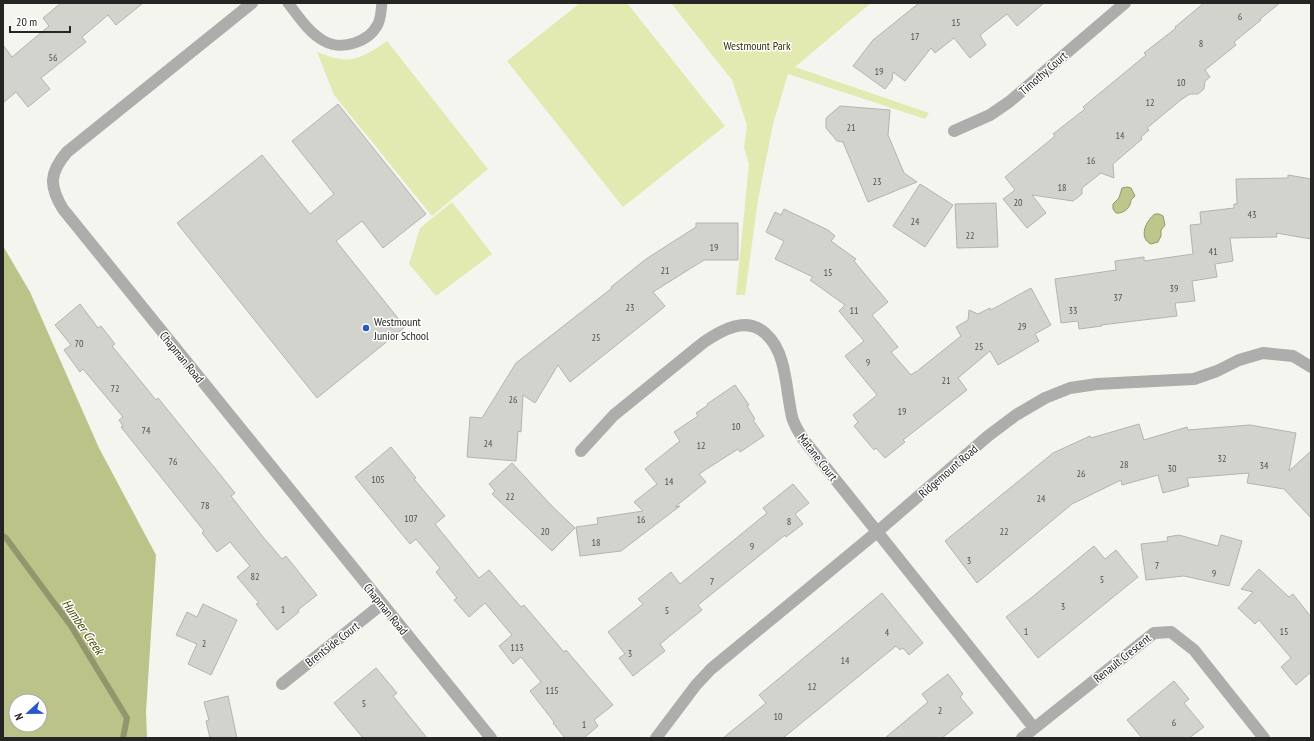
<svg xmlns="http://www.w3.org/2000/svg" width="1314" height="741" font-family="'PT Sans Narrow',sans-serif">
	<rect width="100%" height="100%" fill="#f5f5f0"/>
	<path fill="#e2e9b1" d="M580,3H627L725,126L623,207L507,61Z
		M671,3H871L795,67L929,113L925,119L788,74L773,124L758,200L745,295H736L749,164L744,148L747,125L732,80Z
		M387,41L488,169L432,216L334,95L317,52C325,55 333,58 341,59C357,62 375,50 387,41Z
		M452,202L492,254L436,296L409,264L420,228Z"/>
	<path fill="#bbc388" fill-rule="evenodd" d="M3,246L30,292L99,448L156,555L146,712L147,738H3ZM16,701H40V725H16Z"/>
	<path fill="#bfc68b" stroke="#91966c" d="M1127,187L1131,188L1135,196L1131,200C1131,207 1124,214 1116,213L1113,209V204L1119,198L1122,188Z
		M1155,214H1159L1163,216L1165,225L1161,230V236L1158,242L1151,244C1138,238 1146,220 1155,214Z"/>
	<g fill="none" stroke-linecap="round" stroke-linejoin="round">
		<path stroke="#91966c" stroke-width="6" d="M3,536L6,538L71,626L127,718L123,738"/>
	</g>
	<path fill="#d3d3ce" stroke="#b3b4af" d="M61,3H143L116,25L108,15L82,37L86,42L41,78L50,89L28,107L16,92L3,103V45L12,57L49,26L43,18Z
		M919,3H1044L1017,26L1007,14L980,35L986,45L970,58L954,38L935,53L931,48L905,81L893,72L892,80L885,89L853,66L873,40Z
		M1204,3H1280L1260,19L1261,20L1234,42L1236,45L1205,70L1210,77L1205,81L1204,89L1198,94H1190L1182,99L1147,128L1149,130L1141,137L1142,139L1113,164L1114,178L1101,173L1082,188V194L1073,201L1032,195L1046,213L1027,228L1003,199L1015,190L1005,177L1055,136L1053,134L1085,109L1083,107L1146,55L1144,53L1176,28L1175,27Z
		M338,104L426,214L383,248L362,221L336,241L405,327L317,398L177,223L262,155L310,214L334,194L292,141Z
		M840,106L890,110L888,135L904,173L917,182L868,202L843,142L837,141L826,128V118Z
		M1288,175L1311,179V239L1276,233L1277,237L1230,238L1233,261L1215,264L1217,277L1192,281L1195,301L1175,303L1177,316L1101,325L1102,326L1079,329L1078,321L1061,323L1055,279L1116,270L1115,261L1144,257V261L1193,254L1190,225L1201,224L1200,212L1234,208V204H1237L1236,179L1288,178Z
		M920,184L953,205L925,247L893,226Z
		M996,203L998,247L957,248L955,204Z
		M784,209L828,230L835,236L831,241L856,259L854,261L888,302L872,315L898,347L891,352L911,375L915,372H916L961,336L956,327L968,320L969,310L978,314L990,308L991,310L1031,288L1051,325L1035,334L1039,341L998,365L990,351L958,378L967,390L903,440L905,442L885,458L876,448L874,450L854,426L858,422L853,415L877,395L845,356L864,341L839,311L845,305L810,280L813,277L775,259L784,241L766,232L775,212L781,215Z
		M696,223H738V260H704L653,292L665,306L663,308L570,382L558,365L535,403L523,395L521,432L518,431L516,461L467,457L470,417L482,418L516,363L612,288L611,287L646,259L696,227Z
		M80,304L98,328L101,326L115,344L112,346L156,400L158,398L235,493L231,496L263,537L282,559L286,556L317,595L298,610L299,612L277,630L256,604L259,603L237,577L250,566L230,542L217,552L202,533L204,531L121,427L123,426L119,420L123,417L83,369L80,372L64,350L71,345L55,325Z
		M735,385L749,405L747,406L755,419L753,420L764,436L740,452L738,449L699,474L706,482L675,507L680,506L621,551L580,556L576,527L598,524L597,518L643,511L634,502L657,484L645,469L680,441L674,432L698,416L696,413L708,405L707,404Z
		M1139,424L1144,440L1187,427L1188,430L1250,425L1296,433L1289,471L1311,451V518L1284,489L1247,483L1249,473L1187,478L1189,486L1163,493L1158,475L1122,485L1121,480L1072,504L977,583L945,541L1053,453L1090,436L1091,438Z
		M391,447L416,478L414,479L445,516L435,524L479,578L489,570L521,607L524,605L564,652L566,650L613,705L594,720L598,726L584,738H565L553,723L554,722L530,691L541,682L521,657L513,664L499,646L512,635L485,603L469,617L454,600L457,598L436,572L440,568L416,539L410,544L355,477Z
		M512,463L551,505L575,528L552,551L492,494L495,491L489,484Z
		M793,484L809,503L795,514L803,524L786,537L785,535L698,605L702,610L660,644L665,651L633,676L619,658L625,654L608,632L643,604L638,599L671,572L680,584L767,513L763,508Z
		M1179,535L1218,546L1221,535L1242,541L1229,586L1184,576L1146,580L1141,544L1168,541L1167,537Z
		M1094,546L1105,559L1116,550L1138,577L1038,658L1006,617L1031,598Z
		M1259,569L1289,597L1293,594L1311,617V672L1296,685L1281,667L1291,658L1259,620L1255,624L1238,608L1253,592L1241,589Z
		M882,593L923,643L909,655L903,648L900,650L896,646L783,738H723L766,703L759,695Z
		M203,604L237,620L211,675L188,664L197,644L176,635L187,612L197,617Z
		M376,668L397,693L393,696L427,738H363L334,703Z
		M948,674L963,694L960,697L973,713L942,738H885L928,702L922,694Z
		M1174,681L1189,699L1184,703L1204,727L1189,738H1142L1127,720Z
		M228,696L237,738H210L206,721L209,720L204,702Z"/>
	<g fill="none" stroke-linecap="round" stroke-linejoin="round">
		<path stroke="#adadab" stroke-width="11" d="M288,3C298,16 309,33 324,41C342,51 369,42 378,24C381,18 381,10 382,3"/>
		<path stroke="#adadab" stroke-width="12" d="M252,3L67,152C49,173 49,186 63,209L491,738
			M954,131L990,115L1009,102L1125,3
			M581,451L614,415L704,342C722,330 746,316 765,333C774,341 779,351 782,362C787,380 788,399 792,417C794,425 799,432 803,439L1034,728
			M282,684L382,604
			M656,738L696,685L711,669L877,532L988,436L1016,415L1045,398L1070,388L1097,384L1194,379L1217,371L1239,360L1263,353L1293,356L1311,367
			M1022,738L1154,633L1171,632L1194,650L1264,738"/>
	</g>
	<circle fill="#2957c5" stroke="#fff" stroke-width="1.5" cx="366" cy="328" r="4"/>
	<g text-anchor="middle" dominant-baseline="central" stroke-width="3" stroke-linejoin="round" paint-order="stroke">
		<g font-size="10" fill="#50504e">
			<text x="1240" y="16">6</text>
			<text x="956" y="22">15</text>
			<text x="915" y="36">17</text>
			<text x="1201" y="43">8</text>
			<text x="53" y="57">56</text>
			<text x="879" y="71">19</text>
			<text x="1181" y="82">10</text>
			<text x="1150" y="102">12</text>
			<text x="851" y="127">21</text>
			<text x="1120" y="135">14</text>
			<text x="1091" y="160">16</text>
			<text x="877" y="181">23</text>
			<text x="1062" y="187">18</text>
			<text x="1018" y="202">20</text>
			<text x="1252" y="214">43</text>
			<text x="915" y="221">24</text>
			<text x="970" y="235">22</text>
			<text x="714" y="247">19</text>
			<text x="1213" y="251">41</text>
			<text x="665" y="270">21</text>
			<text x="828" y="272">15</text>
			<text x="1174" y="288">39</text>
			<text x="1118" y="297">37</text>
			<text x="630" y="307">23</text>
			<text x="854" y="310">11</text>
			<text x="1073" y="310">33</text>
			<text x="1022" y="326">29</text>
			<text x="596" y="337">25</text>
			<text x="79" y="343">70</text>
			<text x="979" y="346">25</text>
			<text x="868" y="362">9</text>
			<text x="946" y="380">21</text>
			<text x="115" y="388">72</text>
			<text x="513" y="399">26</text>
			<text x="902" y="411">19</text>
			<text x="736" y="426">10</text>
			<text x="146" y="430">74</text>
			<text x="488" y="443">24</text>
			<text x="701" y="445">12</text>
			<text x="1222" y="458">32</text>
			<text x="173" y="461">76</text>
			<text x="1124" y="464">28</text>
			<text x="1264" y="465">34</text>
			<text x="1172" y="468">30</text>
			<text x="1081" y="473">26</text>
			<text x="378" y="479">105</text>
			<text x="669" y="481">14</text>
			<text x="510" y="496">22</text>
			<text x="1041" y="498">24</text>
			<text x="205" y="505">78</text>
			<text x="411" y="518">107</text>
			<text x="641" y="519">16</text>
			<text x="789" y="521">8</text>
			<text x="545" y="531">20</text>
			<text x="1004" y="531">22</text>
			<text x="596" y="542">18</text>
			<text x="752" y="546">9</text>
			<text x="969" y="560">3</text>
			<text x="1157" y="565">7</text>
			<text x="1214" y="573">9</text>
			<text x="255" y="576">82</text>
			<text x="1102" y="579">5</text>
			<text x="712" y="581">7</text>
			<text x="1063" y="606">3</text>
			<text x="283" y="609">1</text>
			<text x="667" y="610">5</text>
			<text x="1026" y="631">1</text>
			<text x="1284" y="631">15</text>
			<text x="887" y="632">4</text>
			<text x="204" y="643">2</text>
			<text x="517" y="647">113</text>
			<text x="630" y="653">3</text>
			<text x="845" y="660">14</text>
			<text x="812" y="686">12</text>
			<text x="552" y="690">115</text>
			<text x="364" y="703">5</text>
			<text x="940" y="710">2</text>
			<text x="778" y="716">10</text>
			<text x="1174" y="722">6</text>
			<text x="584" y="724">1</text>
		</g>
		<g font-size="12" fill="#2f3303" stroke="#fff">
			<text x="757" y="45">Westmount Park</text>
		</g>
		<g font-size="12" fill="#252524" stroke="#fff">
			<text transform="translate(1043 73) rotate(-41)">Timothy Court</text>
			<text transform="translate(182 357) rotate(51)">Chapman Road</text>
			<text transform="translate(818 457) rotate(52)">Matane Court</text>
			<text transform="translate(948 471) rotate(-41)">Ridgemount Road</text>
			<text transform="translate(386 609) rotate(51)">Chapman Road</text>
			<text transform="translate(332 644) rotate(-38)">Brentside Court</text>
			<text transform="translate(1122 658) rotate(-39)">Renault Crescent</text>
		</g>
		<g font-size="12" fill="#252524" stroke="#fff" text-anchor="start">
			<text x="374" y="321">Westmount<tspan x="374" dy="14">Junior School</tspan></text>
		</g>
		<g font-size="13" font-style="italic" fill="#474c03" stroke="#fff">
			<text transform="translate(83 627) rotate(56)">Humber Creek</text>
		</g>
	</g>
	<rect width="1314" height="741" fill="none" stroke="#252524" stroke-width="8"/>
	<g transform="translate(28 713) rotate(248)"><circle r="19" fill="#ffffff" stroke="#a8a8a7"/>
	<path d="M0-3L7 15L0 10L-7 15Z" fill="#2957c5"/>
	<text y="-6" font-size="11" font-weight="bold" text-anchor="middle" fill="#252524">N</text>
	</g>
	<path d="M10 26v6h60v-6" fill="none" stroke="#252524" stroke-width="2"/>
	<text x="16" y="26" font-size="12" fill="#252524" stroke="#ffffff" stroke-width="3" paint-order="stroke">20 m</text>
</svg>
